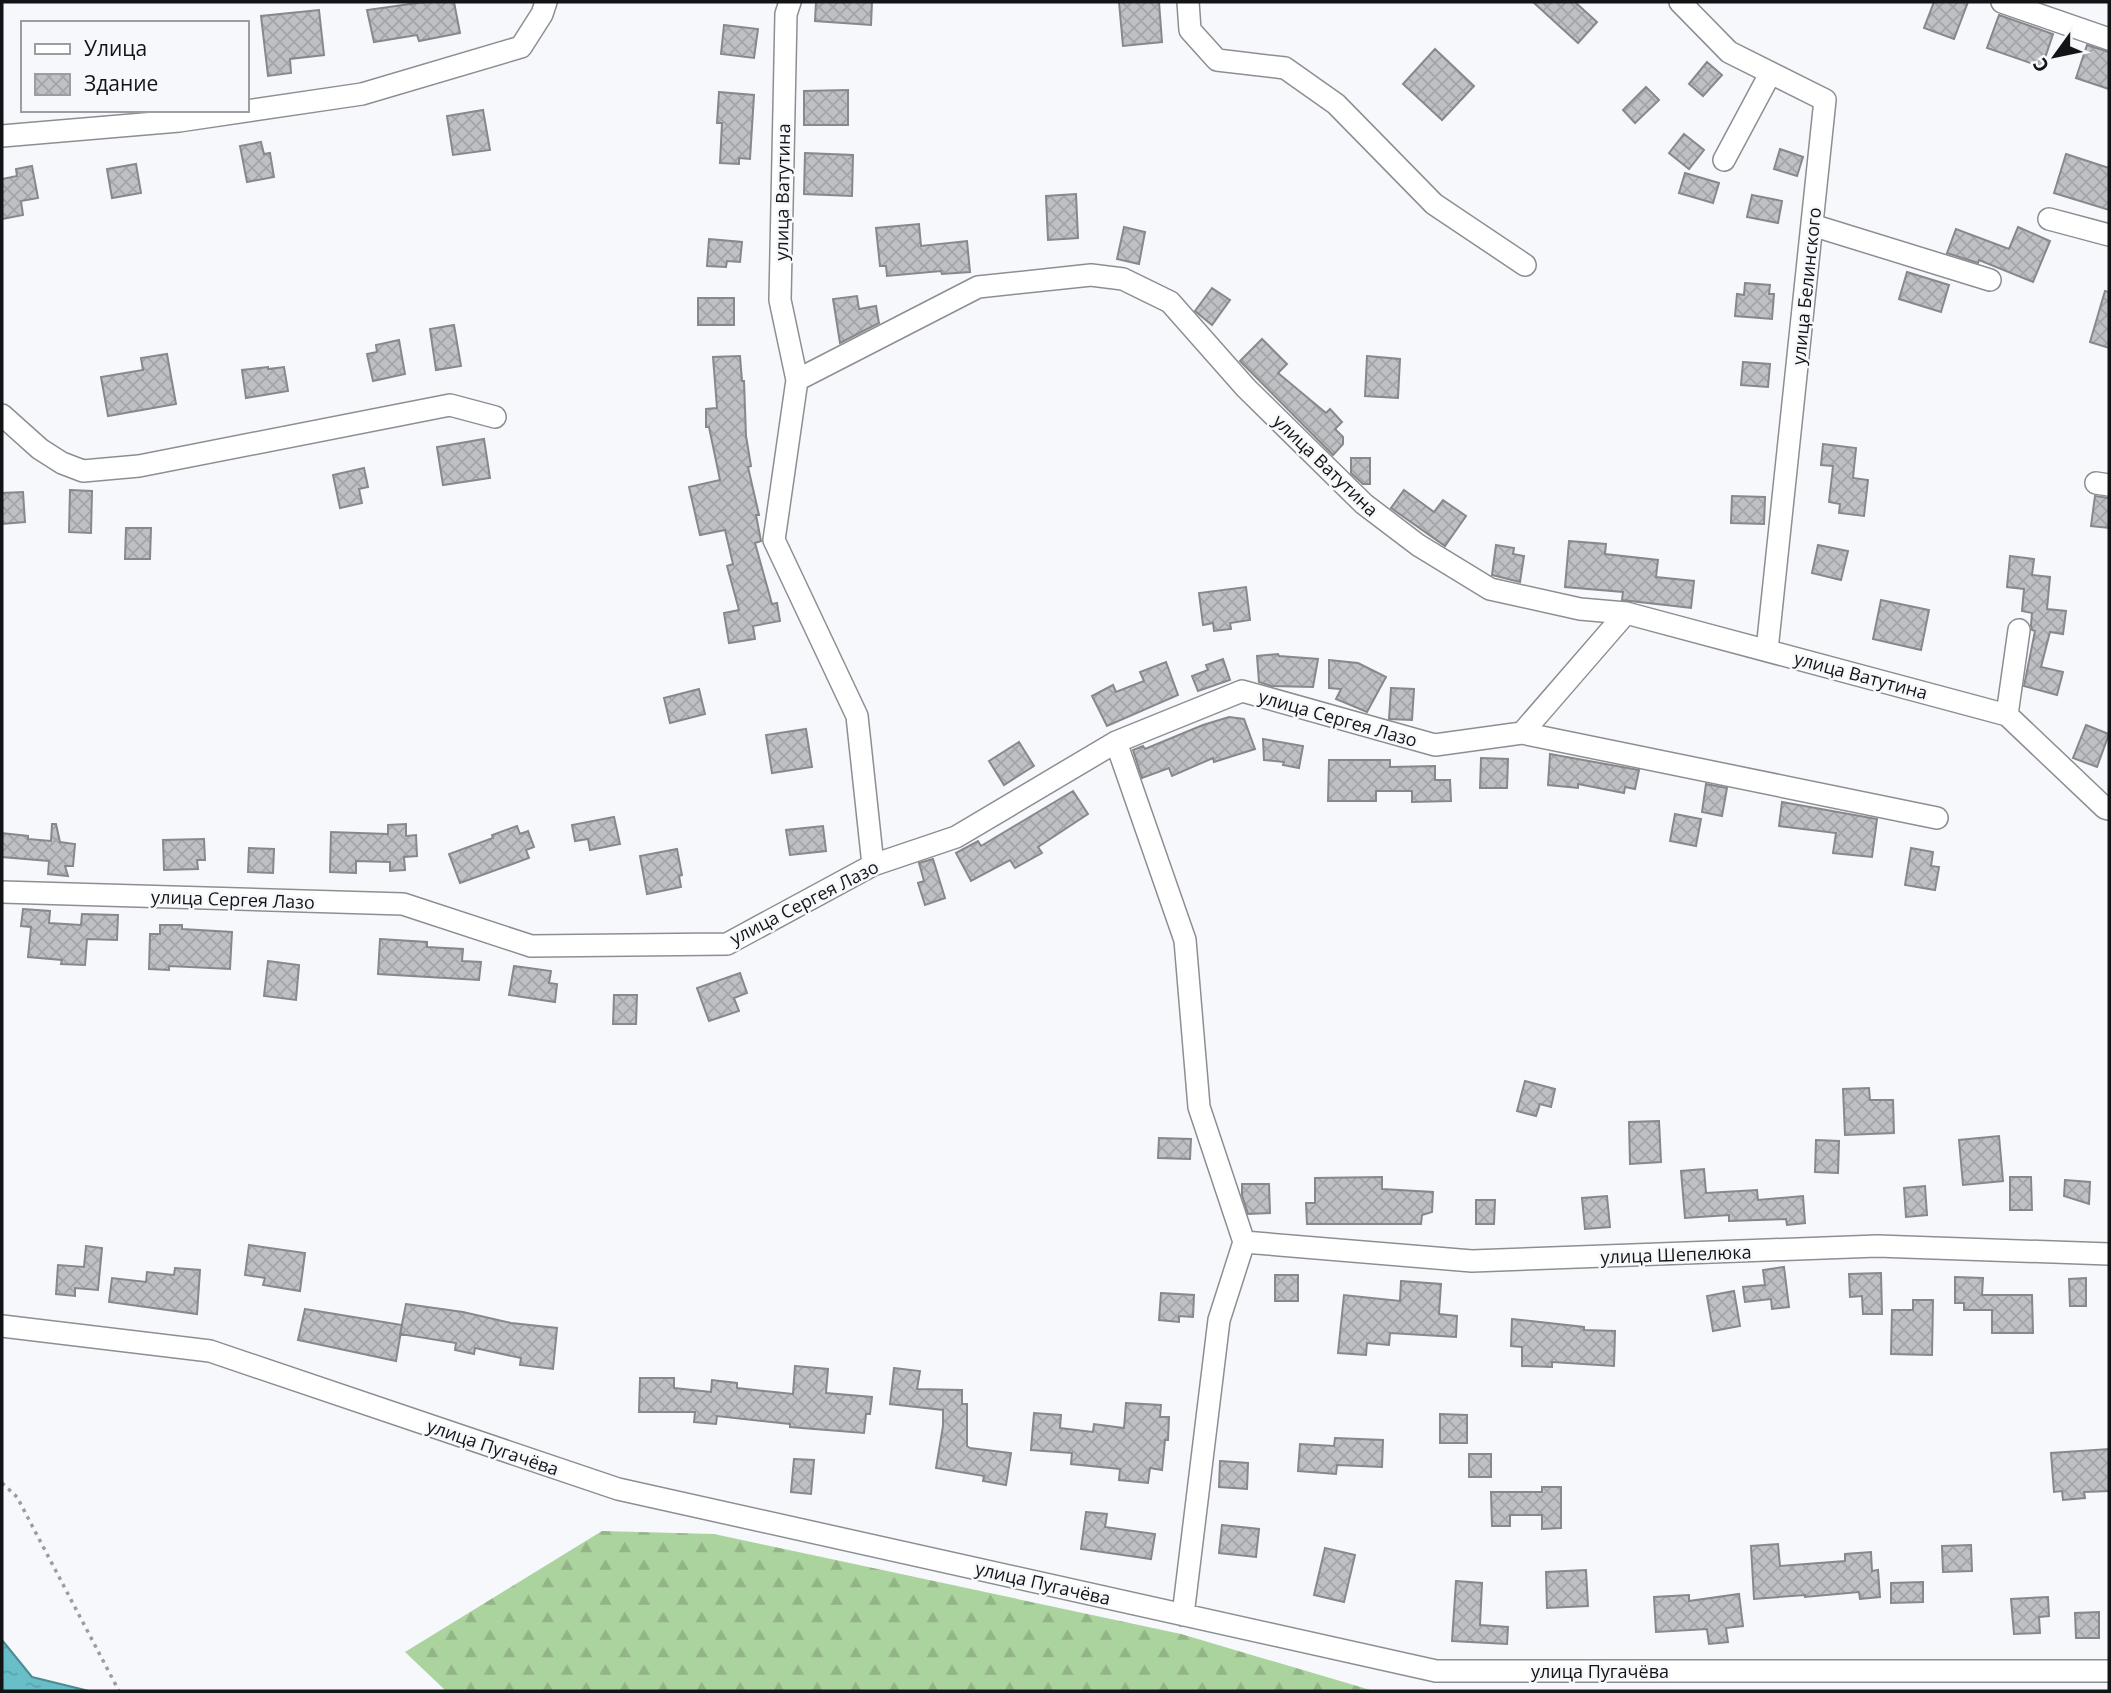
<svg xmlns="http://www.w3.org/2000/svg" width="2111" height="1693" font-family="'Open Sans',sans-serif">
	<defs>
		<pattern id="forest-firs" width="22" height="20" patternUnits="userSpaceOnUse" patternTransform="scale(1.75)"><rect width="22" height="20" fill="#abd39d"/><path d="M5 1l3.5 6h-7zM16 11l3.5 6h-7z" fill="#92b486"/></pattern>
		<pattern id="water-ripples" width="26" height="14" patternUnits="userSpaceOnUse" patternTransform="scale(1.75)"><rect width="26" height="14" fill="#68bfc7"/><path d="M2 4q2-2 4 0t4 0M15 11q2-2 4 0t4 0" fill="none" stroke="#59a3aa"/></pattern>
		<pattern id="building-cross-hatch" width="8" height="8" patternUnits="userSpaceOnUse" patternTransform="scale(1.75)"><rect width="8" height="8" fill="#bec0c3"/><path d="M0 0l8 8M0 8l8-8" fill="none" stroke="#a2a4a7"/></pattern>
	</defs>
	<rect width="100%" height="100%" fill="#f6f8fc"/>
	<path fill="url(#forest-firs)" d="M602,1531L714,1534L1181,1634L1374,1691H450L445,1690L405,1652Z"/>
	<path fill="url(#water-ripples)" stroke="#4e8c92" stroke-width="2" d="M2,1640L32,1677L89,1691H2Z"/>
	<path fill="url(#building-cross-hatch)" stroke="#86888b" stroke-width="2" d="M424,2H454L460,33L419,41L417,35L374,42L367,10Z
		M816,2H872L871,25L815,21Z
		M1119,2H1159L1162,42L1123,46Z
		M1533,2H1575L1597,22L1578,43Z
		M1934,2H1968L1954,39L1924,28Z
		M319,10L324,55L290,59L291,73L268,76L261,16Z
		M1999,15L2053,34L2042,67L1987,48Z
		M724,25L758,29L754,58L721,54Z
		M2087,45L2109,52V89L2076,78Z
		M1435,49L1474,86L1442,120L1403,84Z
		M1707,62L1722,75L1703,96L1689,84Z
		M1646,87L1659,100L1635,123L1623,110Z
		M848,90V125H804V91Z
		M719,92L754,95L750,159L739,158V164L720,163L722,123H717Z
		M483,110L490,150L453,155L447,116Z
		M1684,134L1704,150L1689,169L1669,153Z
		M261,142L264,154L270,153L274,177L247,182L240,146Z
		M1780,149L1803,157L1797,176L1774,169Z
		M805,153L853,155L852,196L804,194Z
		M2066,154L2109,168V210L2054,193Z
		M136,164L141,193L112,198L107,169Z
		M32,166L38,198L21,201L23,215L2,219V179L17,176L16,169Z
		M1685,173L1719,183L1713,203L1679,193Z
		M1076,194L1078,238L1048,240L1046,196Z
		M1752,195L1782,201L1778,223L1747,217Z
		M919,224L921,246L967,241L970,272L942,274L941,271L887,276L886,266H880L876,228Z
		M1124,227L1145,232L1139,264L1117,259Z
		M2018,227L2050,241L2033,282L1979,260L1978,263L1947,253L1956,229L2009,249Z
		M709,239L742,242L740,262L727,261L726,267L707,266Z
		M1907,272L1949,285L1941,312L1899,299Z
		M1745,283L1770,285L1769,294H1774L1772,319L1735,316L1737,294L1744,295Z
		M1212,288L1230,300L1212,325L1195,311Z
		M2105,291L2109,292V348L2090,342Z
		M857,296L859,309L876,306L879,323L840,343L833,299Z
		M698,298H734V325H698Z
		M454,325L461,366L436,370L430,329Z
		M1262,339L1287,364L1278,373L1326,413L1330,409L1342,422L1335,429L1343,437V444L1333,455L1240,361Z
		M399,340L405,374L373,381L367,354L377,352L376,345Z
		M167,354L176,404L108,416L101,377L143,370L141,358Z
		M740,356L742,381H744L746,436L751,466L748,467L759,515H756L761,541L755,543L772,604L777,603L780,621L753,626L755,639L729,643L724,613L739,610L727,566L733,564L725,530L700,535L689,487L720,480L709,427H706V409L717,408L713,357Z
		M1367,356L1400,359L1398,398L1365,396Z
		M1743,362L1770,364L1768,387L1741,385Z
		M268,367V369L284,367L288,391L246,398L242,370Z
		M484,439L490,478L443,485L437,447Z
		M1823,444L1856,448L1853,478L1868,480L1864,516L1839,513L1840,504L1829,502L1833,466L1821,465Z
		M1351,458H1370V484H1363L1351,473Z
		M364,468L368,487L359,489L362,503L340,508L333,475Z
		M70,490L92,491L91,533L69,532Z
		M1404,490L1434,512L1443,500L1466,516L1445,546L1391,508Z
		M23,492L25,522L2,524V493Z
		M1732,496L1765,497L1764,524L1731,523Z
		M2095,496L2109,498V528L2091,526Z
		M126,528H151L150,559H125Z
		M1569,541L1606,544L1605,554L1658,560L1656,577L1694,581L1691,608L1622,600L1623,592L1565,587Z
		M1496,545L1514,548L1513,554L1524,556L1520,582L1492,575Z
		M1818,545L1848,551L1841,580L1812,573Z
		M2010,556L2034,559L2032,575L2050,577L2047,609L2066,611L2063,634L2050,632L2041,667L2063,672L2057,695L2024,686L2035,631L2032,630L2031,625L2032,613L2022,611L2024,589L2007,587Z
		M1246,587L1250,620L1230,623L1231,629L1214,631L1213,623L1203,625L1199,593Z
		M1881,600L1929,610L1921,650L1873,639Z
		M1278,654L1279,656L1318,659L1313,687L1271,686L1259,682L1257,656Z
		M1223,659L1230,680L1198,691L1192,676L1208,670L1206,665Z
		M1329,660L1358,663L1386,677L1367,712L1336,699L1341,689L1329,688Z
		M1166,662L1178,695L1107,726L1092,696L1113,685L1116,692L1144,681L1140,672Z
		M1391,688L1414,689L1412,720L1389,719Z
		M699,689L705,714L670,723L664,698Z
		M1229,717L1244,719L1255,749L1214,762L1213,758L1172,776L1169,768L1142,778L1133,750L1143,746L1145,749L1203,725Z
		M2086,725L2109,734L2097,767L2073,758Z
		M806,729L812,767L772,773L766,735Z
		M1263,739L1303,746L1299,768L1283,765L1284,762L1264,760Z
		M1019,742L1034,766L1004,785L989,761Z
		M1550,754L1639,770L1635,789L1625,787L1624,793L1578,784V788L1548,785Z
		M1481,758L1508,759L1507,788H1480Z
		M1329,760H1390V767L1435,766V780H1450L1451,801L1412,802V791H1376V801H1328Z
		M1706,784L1727,788L1722,816L1702,812Z
		M1073,791L1088,814L1038,847L1042,853L1015,868L1010,860L971,881L956,853L978,841L981,846Z
		M1782,802L1877,819L1872,857L1833,853L1836,833L1779,826Z
		M1675,814L1701,819L1696,846L1670,841Z
		M614,817L620,844L590,850L588,839L575,841L572,825Z
		M52,824H56L60,842L75,844L73,866H65L68,876L48,874L49,861L2,857V833L28,836V839L51,841Z
		M406,824V836L416,835L417,856L404,857L405,870L390,871V862L356,861V873L330,872L331,832L388,834V825Z
		M517,826L520,834L528,831L534,847L526,850L529,858L460,883L449,854L493,838L492,835Z
		M823,826L826,851L790,855L786,830Z
		M204,839L205,860H197L198,869L164,870L163,840Z
		M249,848L274,849L273,873L248,872Z
		M1911,848L1933,852L1931,866L1939,867L1935,890L1905,885Z
		M677,849L682,875L679,876L681,887L647,894L640,856Z
		M933,859L945,898L925,905L918,883L924,881L919,863Z
		M23,909L50,911L49,923L81,925L82,914L118,915L117,940L87,939L85,965L61,964L62,960L28,957L31,927L21,926Z
		M160,925H182V929L232,932L230,969L169,966V970L149,969L150,934H160Z
		M380,939L427,942V947L463,949L462,961L481,962L479,980L378,974Z
		M268,961L299,965L296,1000L264,996Z
		M514,966L551,971L549,983L557,984L555,1002L509,995Z
		M740,973L747,993L734,998L739,1011L709,1021L697,988Z
		M614,995H637L636,1024H613Z
		M1525,1081L1555,1089L1551,1107L1540,1104L1536,1116L1517,1111Z
		M1869,1088L1870,1100H1893L1894,1133L1845,1135L1843,1089Z
		M1659,1121L1661,1162L1630,1164L1629,1122Z
		M1999,1136L2003,1181L1963,1185L1959,1140Z
		M1159,1138L1191,1139L1190,1159L1158,1158Z
		M1816,1140L1839,1141L1838,1173L1815,1172Z
		M1704,1169L1706,1193L1757,1190L1758,1200L1803,1196L1805,1223L1787,1225L1786,1219L1729,1221V1215L1685,1218L1681,1171Z
		M1382,1177V1189L1433,1192L1432,1212L1422,1215L1421,1224H1307L1306,1203H1315V1178Z
		M2010,1177H2031L2032,1210H2010Z
		M2065,1180L2090,1182L2089,1204L2064,1196Z
		M1242,1184H1269L1270,1213L1248,1214L1242,1195Z
		M1925,1186L1927,1215L1906,1217L1904,1188Z
		M1607,1196L1610,1227L1585,1229L1582,1198Z
		M1476,1200H1495L1494,1224H1476Z
		M249,1245L305,1253L300,1291L263,1285L265,1278L245,1275Z
		M86,1246L102,1248L98,1290L75,1288V1296L56,1294L58,1265L84,1267Z
		M1784,1267L1789,1307L1772,1309L1771,1299L1745,1302L1743,1287L1765,1285L1763,1270Z
		M175,1268L200,1270L197,1314L109,1302L112,1278L146,1282L147,1272L174,1275Z
		M1881,1273L1882,1314H1863L1862,1296L1850,1297L1849,1274Z
		M1275,1275H1298V1301H1275Z
		M1955,1277L1983,1278L1982,1295H2032L2033,1333H1992V1310H1964V1303H1955Z
		M2086,1278V1306H2070L2069,1279Z
		M1401,1281L1441,1284L1439,1314L1457,1316L1456,1337L1390,1333L1389,1345L1367,1343L1366,1355L1338,1353L1344,1295L1400,1301Z
		M1734,1291L1740,1326L1713,1331L1707,1296Z
		M1161,1293L1194,1295L1193,1317L1179,1316V1322L1159,1320Z
		M1913,1300H1933L1932,1355L1891,1354L1892,1310H1913Z
		M406,1304L463,1312L511,1323L557,1328L553,1369L520,1365L521,1358L475,1348L474,1354L455,1350L456,1343L400,1334Z
		M305,1309L402,1325L396,1361L298,1340Z
		M1512,1319L1584,1327V1330L1615,1331L1614,1366L1552,1362V1367L1522,1366V1347L1511,1346Z
		M795,1366L828,1369L826,1393L872,1397L870,1414H866L864,1433L790,1427V1424L717,1416L716,1424L694,1422L695,1412H639L640,1378H674V1388L711,1392L712,1380L737,1383V1388L793,1394Z
		M894,1368L920,1371L917,1389L962,1390V1404H967V1446L970,1448L1011,1453L1006,1485L983,1481L984,1476L936,1468L943,1426V1410L890,1404Z
		M1126,1403L1161,1405L1160,1417H1169L1168,1440H1165L1162,1470L1150,1468L1148,1483L1119,1480L1120,1469L1071,1464L1072,1453L1031,1450L1034,1413L1061,1415L1060,1428L1093,1432L1094,1424L1124,1428Z
		M1440,1414L1467,1415V1443H1440Z
		M1335,1438L1383,1440L1382,1467L1337,1465L1336,1474L1298,1471L1300,1444L1334,1446Z
		M2109,1449V1491L2084,1492L2085,1498L2063,1500L2062,1491L2054,1492L2051,1453Z
		M1469,1454H1491V1477H1469Z
		M794,1459L814,1460L811,1494L791,1492Z
		M1220,1461L1248,1463L1247,1489L1219,1487Z
		M1542,1487H1561V1528L1542,1529V1515H1510V1526H1492L1491,1492H1542Z
		M1086,1512L1107,1514L1105,1527L1155,1534L1151,1559L1081,1549Z
		M1222,1525L1259,1529L1256,1557L1219,1553Z
		M1778,1544L1780,1566L1845,1561V1554L1871,1552L1872,1571L1878,1570L1880,1597L1860,1599L1859,1592L1805,1597V1595L1754,1599L1751,1546Z
		M1971,1545L1972,1571L1943,1572L1942,1546Z
		M1325,1548L1355,1555L1344,1602L1314,1595Z
		M1586,1570L1588,1606L1547,1608L1546,1572Z
		M1456,1581L1482,1583L1480,1625L1508,1627L1507,1644L1452,1641Z
		M1923,1582V1602L1891,1603V1583Z
		M1739,1594L1743,1626L1726,1628L1728,1642L1709,1644L1707,1629L1656,1632L1654,1597L1689,1595V1601Z
		M2048,1597L2049,1616L2039,1617L2040,1633L2014,1634L2011,1599Z
		M2099,1612V1638H2076L2075,1613Z"/>
	<g fill="none" stroke-linecap="round" stroke-linejoin="round">
		<defs>
			<path id="minor" d="M790,2L786,14L780,300L797,380L774,540L857,716L873,865
				M1188,2L1190,30L1217,60L1285,68L1336,104L1434,204L1525,265
				M1680,2L1729,52L1825,100L1767,650
				M2002,2L2109,39
				M2,136L179,121L362,94L521,47L542,14L546,2
				M1724,160L1770,74
				M2049,219L2109,235
				M1812,225L1990,280
				M797,380L978,287L1091,275L1123,279L1170,302L1246,388L1364,504L1418,545L1490,589L1580,609L1626,613L2007,715L2105,808L2109,809
				M2,415L40,449L62,463L83,471L139,466L450,405L495,417
				M2096,483L2109,485
				M2007,715L2019,630
				M1522,733L1937,818
				M1116,742L1185,940L1199,1107L1244,1242L1219,1320L1183,1615
				M2,892L403,904L531,946L727,944L873,865L956,837L1116,742L1242,691L1435,745L1522,733L1626,613
				M1244,1242L1472,1261L1877,1246L2109,1254
				M2,1326L210,1351L618,1489L1436,1671H2109"/>
		</defs>
		<use href="#minor" stroke="#8c8f92" stroke-width="24"/>
		<path stroke="#9c9da0" stroke-width="3.5" stroke-dasharray="3.5 5" stroke-linecap="butt" d="M2,1483L17,1497L119,1691"/>
		<use href="#minor" stroke="#fff" stroke-width="21"/>
	</g>
	<g text-anchor="middle" dominant-baseline="central" stroke-width="5" stroke-linejoin="round" paint-order="stroke">
		<g font-size="18" fill="#131415" stroke="#f6f8fc">
			<text transform="translate(782 192) rotate(-89)">улица Ватутина</text>
			<text transform="translate(1806 286) rotate(-84)">улица Белинского</text>
			<text transform="translate(1326 465) rotate(44)">улица Ватутина</text>
			<text transform="translate(1861 675) rotate(15)">улица Ватутина</text>
			<text transform="translate(1338 718) rotate(16)">улица Сергея Лазо</text>
			<text transform="translate(233 899) rotate(2)">улица Сергея Лазо</text>
			<text transform="translate(804 902) rotate(-27)">улица Сергея Лазо</text>
			<text transform="translate(1676 1254) rotate(-2)">улица Шепелюка</text>
			<text transform="translate(493 1447) rotate(19)">улица Пугачёва</text>
			<text transform="translate(1043 1583) rotate(13)">улица Пугачёва</text>
			<text x="1600" y="1671">улица Пугачёва</text>
		</g>
	</g>
	<rect width="2111" height="1693" fill="none" stroke="#131415" stroke-width="7"/>
	<rect x="21" y="21" width="228" height="91" fill="#f6f8fc" stroke="#9b9da0" stroke-width="2"/>
	<rect x="35" y="44" width="35" height="10" fill="#ffffff" stroke="#9b9da0" stroke-width="2"/>
	<text x="84" y="56" font-size="21" fill="#131415">Улица</text>
	<rect x="35" y="74" width="35" height="21" fill="url(#building-cross-hatch)" stroke="#9b9da0" stroke-width="2"/>
	<text x="84" y="91" font-size="21" fill="#131415">Здание</text>
	<g transform="translate(2055 56) rotate(237)" stroke="#f6f8fc" stroke-width="5" paint-order="stroke">
	<path d="M0-5L12 26L0 18L-12 26Z" fill="#131415"/>
	<text y="-10" font-size="19" font-weight="bold" text-anchor="middle" fill="#131415">С</text>
	</g>
</svg>
